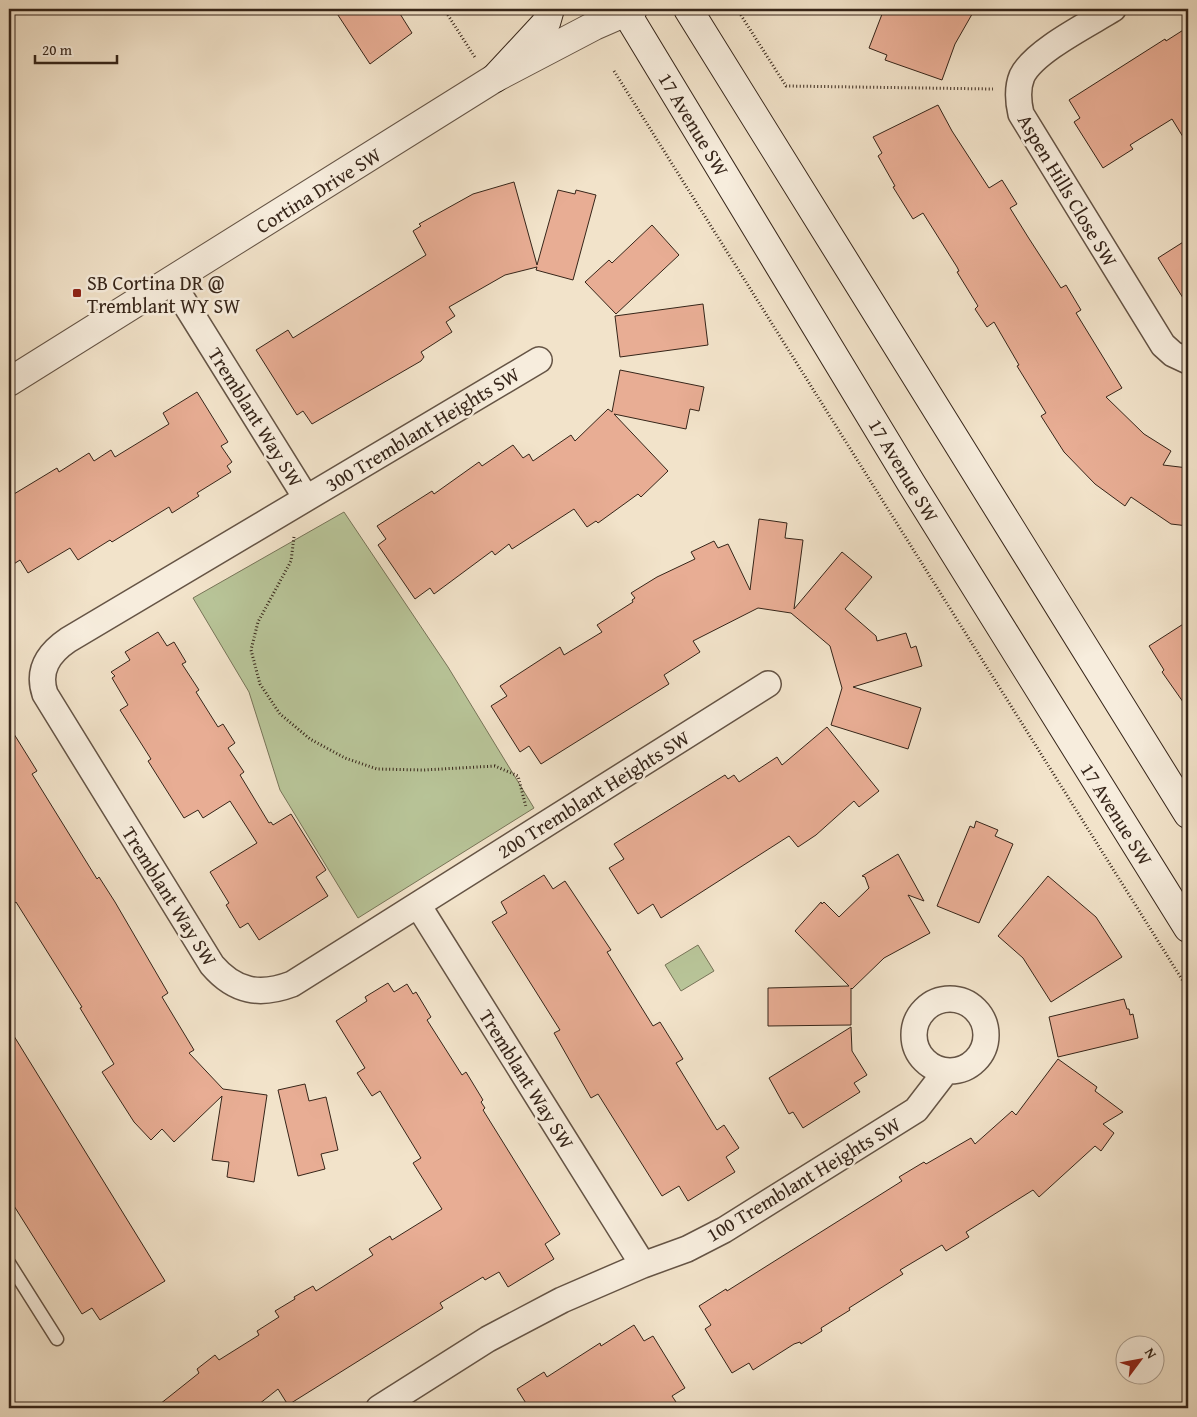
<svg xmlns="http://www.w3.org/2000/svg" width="1197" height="1417" font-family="'Gentium Book Plus',serif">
	<rect width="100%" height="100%" fill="#f2e3ca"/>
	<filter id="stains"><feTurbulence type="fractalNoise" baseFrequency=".004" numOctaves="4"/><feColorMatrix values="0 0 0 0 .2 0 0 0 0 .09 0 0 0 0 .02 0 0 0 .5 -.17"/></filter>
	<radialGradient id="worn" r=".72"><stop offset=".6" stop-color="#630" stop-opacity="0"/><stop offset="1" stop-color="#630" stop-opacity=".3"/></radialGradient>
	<path fill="#b8c498" stroke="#777458" d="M344,512L448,667L534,808L358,918L280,790L249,692L193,598Z
		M698,945L714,971L681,991L665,965Z"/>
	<path fill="#e8ad94" stroke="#362519" d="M334,9H397L412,33L370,64Z
		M884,9H975L955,44L942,80L885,60L887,55L869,48Z
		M1188,27V145L1172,119L1130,145L1133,149L1103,168L1074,122L1080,118L1069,100L1165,39L1166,41Z
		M938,105L952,131L989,188L1002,180L1017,204L1010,208L1028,237L1061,288L1066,285L1081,310L1076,313L1122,388L1106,397L1144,434L1171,451L1163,465L1188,468V526L1171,524L1131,497L1125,506L1095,484L1064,452L1041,416L1046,413L1017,366L1019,365L994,322L987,327L975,309L978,306L957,272L959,271L957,267L923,213L913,219L893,187L895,186L878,156L882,153L873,137Z
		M514,182L537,265L558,190L575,194L576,190L596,195L573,280L536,270L537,267L505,275L449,307L455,316L446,322L452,332L421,352L424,357L421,361L312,424L303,411L297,415L256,350L288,330L293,338L426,255L413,231L421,226L419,224L473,194Z
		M652,225L679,255L616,314L585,282L609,260L612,263Z
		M1188,239V306L1158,258Z
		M703,304L708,345L620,357L615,316Z
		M620,370L704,387L699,411L690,409L686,429L614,414L668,471L641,497L638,494L598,523L596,521L587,527L574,509L512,549L509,544L495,555L492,551L434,594L430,588L415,599L378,545L386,539L377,526L432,491L434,494L479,462L482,466L513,445L523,458L529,454L533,461L571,435L575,441L608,409L612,412Z
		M197,392L228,442L221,446L232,462L227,466L231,472L197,493L199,496L172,513L169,507L112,542L110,540L78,560L70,548L28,573L20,560L9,567V497L57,468L59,472L89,453L94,461L111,450L115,457L169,424L163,413Z
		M759,519L787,523L785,538L803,540L794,609L842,552L872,577L845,609L876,636L877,641L906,633L911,648L916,646L922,666L853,687L921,708L908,749L831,725L842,688L830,646L791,613L758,608L693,641L700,652L664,675L669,684L541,764L529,746L520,752L491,706L507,696L500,686L560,647L564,655L602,632L597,625L633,602L632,600L635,598L631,593L657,577L695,559L691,552L714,541L718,548L728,544L750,590Z
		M1188,621V709L1162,672L1164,670L1149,646Z
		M158,632L167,646L174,642L186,662L182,664L199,690L196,692L218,727L223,724L235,743L228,748L244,772L240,775L269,823L271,822L273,825L291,814L326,870L316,877L328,896L259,940L248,923L240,928L226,905L229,903L210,872L257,843L230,801L203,818L198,810L184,818L148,761L151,759L120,710L128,705L112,678L115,676L111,672L130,660L125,652Z
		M9,726L37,771L32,774L97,879L99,877L115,902L168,993L162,997L194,1050L189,1053L223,1089L267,1095L254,1182L227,1177L229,1162L212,1160L222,1096L174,1142L162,1129L151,1140L134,1122L102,1072L114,1064L80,1008L82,1007L16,902L9,907Z
		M827,727L879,791L859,807L854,801L816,835L798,847L789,836L661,918L653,904L638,914L609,868L624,859L614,844L725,775L728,779L734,775L739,782L777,757L782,765Z
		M976,821L998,830L995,836L1013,844L979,923L937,906L970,826L974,828Z
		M898,854L924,901L908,895L930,933L884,958L852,989L851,988V1025L768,1026V988L849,986L795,931L821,902L822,904L824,902L839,917L869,888L865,877L862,876Z
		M544,875L553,889L565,881L611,950L607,952L653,1026L660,1022L683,1059L676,1063L717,1130L724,1125L739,1148L726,1157L735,1172L688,1201L679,1186L662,1196L598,1094L591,1098L554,1033L560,1030L492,922L507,913L501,902Z
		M1048,876L1096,917L1122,957L1051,1002L1023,958L998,936Z
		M388,983L394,992L407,984L413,994L416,992L431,1017L427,1020L462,1075L466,1072L483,1100L481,1102L485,1108L483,1110L560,1234L545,1244L554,1259L508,1287L499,1272L485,1280L483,1277L440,1303L443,1308L288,1405L278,1389L254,1408H155L199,1373L197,1369L215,1355L219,1360L259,1335L257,1331L279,1317L275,1311L295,1299L294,1297L313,1286L316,1291L373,1255L369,1249L390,1236L392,1240L442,1209L413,1163L421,1158L380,1091L372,1096L357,1073L365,1068L336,1021L367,1001L365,997Z
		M1124,999L1127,1009H1129L1130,1015L1133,1014L1138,1038L1058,1057L1049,1017Z
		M851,1027L852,1051L867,1075L854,1083L860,1092L803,1128L793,1112L789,1114L769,1078Z
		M9,1028L165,1281L100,1320L92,1308L82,1314L9,1198Z
		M1058,1059L1097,1087L1095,1091L1123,1112L1103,1124L1114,1133L1101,1151L1095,1146L1039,1197L1033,1190L966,1232L969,1237L946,1251L942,1245L900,1270L903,1274L849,1308L850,1310L821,1328L822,1331L801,1344L800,1342L794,1344L753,1370L749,1363L732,1373L705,1329L711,1325L699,1306L726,1289L727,1291L902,1181L899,1177L924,1162L926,1164L971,1138L975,1144L1012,1111L1016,1115Z
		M305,1084L309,1101L326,1097L338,1150L321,1154L325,1169L298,1176L278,1090Z
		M634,1325L644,1341L653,1336L685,1388L672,1396L680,1408H529L517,1389L544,1372L547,1377L600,1343L601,1346Z"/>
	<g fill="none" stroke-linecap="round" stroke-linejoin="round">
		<defs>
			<path id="service" d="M9,1263L57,1339"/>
			<path id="minor" d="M1113,9C1089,24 1034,51 1022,76C1017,88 1018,101 1021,114L1163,345L1173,354L1188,361
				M171,281L306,498
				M539,360L68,640C49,653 37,670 45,694L212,965C235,992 260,996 292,984L768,684
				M914 1035a36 36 0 1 1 72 0a36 36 0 1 1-72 0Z
				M643,1265L687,1249L724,1230L916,1110L946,1071
				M379,1408L488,1339L562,1300L643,1265L418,905"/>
			<path id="tertiary" d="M9,382L495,78L594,26L633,9"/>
			<path id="secondary" d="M624,9L911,483L1188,928
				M688,9L1188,814
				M495,78L546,23L550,9"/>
		</defs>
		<use href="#service" stroke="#655445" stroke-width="15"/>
		<use href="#minor" stroke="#655445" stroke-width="28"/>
		<use href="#tertiary" stroke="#655445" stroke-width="30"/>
		<use href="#secondary" stroke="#362519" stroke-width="30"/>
		<path stroke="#362519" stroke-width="3" stroke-dasharray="1 2.5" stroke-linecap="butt" d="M444,9L476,59
			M737,9L786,86L993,89
			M614,71L1188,989
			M294,537L291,561L258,622L251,650L260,684L280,714L310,739L345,758L377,769L424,770L495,766L518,776L526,807"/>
		<use href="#service" stroke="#f7eddd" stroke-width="12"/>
		<use href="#minor" stroke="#f7eddd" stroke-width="25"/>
		<use href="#tertiary" stroke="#f7eddd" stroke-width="28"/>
		<use href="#secondary" stroke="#f7eddd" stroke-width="28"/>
	</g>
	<rect fill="#8f2418" stroke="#f7eddd" stroke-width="2" x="72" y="288" width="10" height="10" rx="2.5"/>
	<g text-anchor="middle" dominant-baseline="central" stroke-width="5" stroke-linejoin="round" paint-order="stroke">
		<g font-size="20" fill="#362519" stroke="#f7eddd">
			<text transform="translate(694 124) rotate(59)">17 Avenue SW</text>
			<text transform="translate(318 190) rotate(-32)">Cortina Drive SW</text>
			<text transform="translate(1068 190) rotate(59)">Aspen Hills Close SW</text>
			<text transform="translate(256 417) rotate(58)">Tremblant Way SW</text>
			<text transform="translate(422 429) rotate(-31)">300 Tremblant Heights SW</text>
			<text transform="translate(904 470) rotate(59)">17 Avenue SW</text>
			<text transform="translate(593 794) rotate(-32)">200 Tremblant Heights SW</text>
			<text transform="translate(1117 814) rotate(58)">17 Avenue SW</text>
			<text transform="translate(170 896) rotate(58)">Tremblant Way SW</text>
			<text transform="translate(527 1079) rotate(58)">Tremblant Way SW</text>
			<text transform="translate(803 1179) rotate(-31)">100 Tremblant Heights SW</text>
		</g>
		<g font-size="20" fill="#362519" stroke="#f7eddd" text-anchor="start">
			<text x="87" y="282">SB Cortina DR @<tspan x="87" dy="23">Tremblant WY SW</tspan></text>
		</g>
	</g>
	<rect width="1197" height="1417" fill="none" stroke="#f2e3ca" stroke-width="30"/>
	<rect x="10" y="10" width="1177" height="1397" fill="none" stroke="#362519" stroke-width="2.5"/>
	<rect x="15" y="15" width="1167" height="1387" fill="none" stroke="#362519"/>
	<g transform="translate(1140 1360) rotate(58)"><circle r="24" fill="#f7eddd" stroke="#aa9d8f"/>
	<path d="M0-4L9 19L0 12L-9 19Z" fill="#8f2418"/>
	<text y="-8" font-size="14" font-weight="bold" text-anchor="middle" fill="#362519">N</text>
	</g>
	<path d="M35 55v8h82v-8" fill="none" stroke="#362519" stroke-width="2.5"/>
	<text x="42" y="55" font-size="15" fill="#362519" stroke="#f7eddd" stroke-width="4" paint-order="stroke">20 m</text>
	<rect width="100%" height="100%" filter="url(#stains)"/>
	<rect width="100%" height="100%" fill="url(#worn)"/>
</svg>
